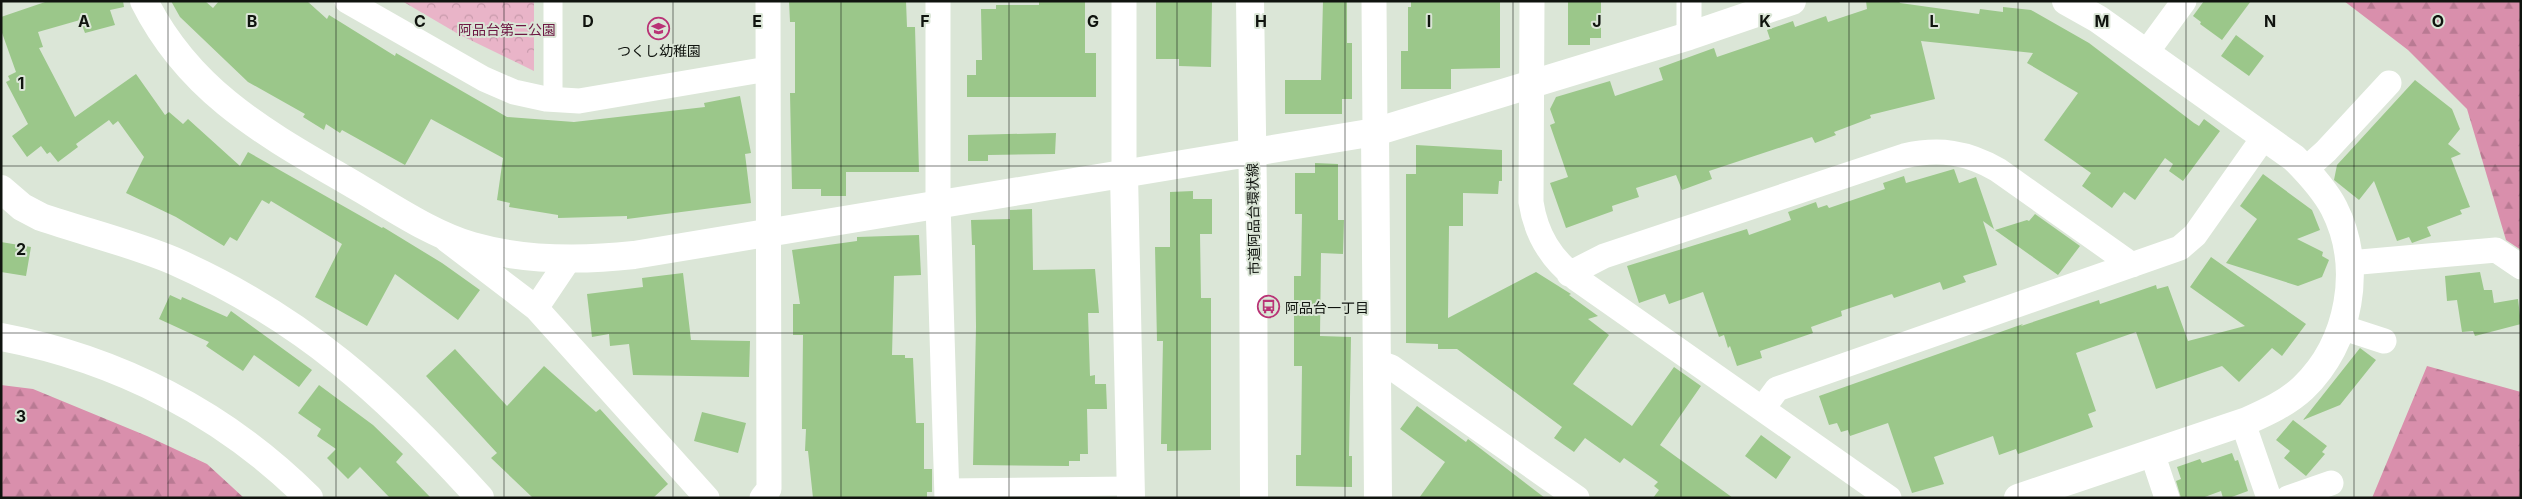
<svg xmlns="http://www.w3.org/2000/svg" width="2522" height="499" font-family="Inter,'Noto Sans JP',sans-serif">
	<defs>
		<pattern id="forest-firs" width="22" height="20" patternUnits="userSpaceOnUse" patternTransform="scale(1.25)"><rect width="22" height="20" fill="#d98fac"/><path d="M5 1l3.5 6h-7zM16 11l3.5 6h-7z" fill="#b97a93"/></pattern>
		<pattern id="park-crowns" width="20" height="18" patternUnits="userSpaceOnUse" patternTransform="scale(1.25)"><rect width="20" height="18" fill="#e9b4c8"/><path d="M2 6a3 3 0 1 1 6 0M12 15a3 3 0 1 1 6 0" fill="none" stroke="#c79aab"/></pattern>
	</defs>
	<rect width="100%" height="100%" fill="#dbe6d7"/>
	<path fill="url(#forest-firs)" d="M2344,1H2521V250L2506,240L2467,109L2408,50Z
		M2427,366L2521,392V498H2372Z
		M1,385L33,389L147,436L207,464L244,498H1Z"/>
	<path fill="url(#park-crowns)" d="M402,1H534V71L460,35Z"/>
	<path fill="#9bc78a" d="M48,1H123L124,7L110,10L115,25L85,33L80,20L38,32L43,47L39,48L75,117L136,74L165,115L169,112L183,124L188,119L240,166L248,152L382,228L383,227L442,263L480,290L458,320L395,274L367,326L315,297L342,244L271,201L269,204L262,200L237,241L230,237L224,246L176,217L126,193L144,157L118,121L113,125L109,120L76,144L78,147L58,162L50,152L47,154L41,146L27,157L12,136L28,124L6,82L10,80L8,76L16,72L1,30V17Z
		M171,1H205L213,8L219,1H307L327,19L329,15L395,56L396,53L507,117L574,122L705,107L704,103L740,96L751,153L745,154L751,203L627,219V216L558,218V215L509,207L510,203L497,200L503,158L431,119L405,165L342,130L340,133L326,124L324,130L303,117L305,114L248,82L180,17Z
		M789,1H906L907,27H915L919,172H846V196H821V189H792L790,93H795V22H790Z
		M1156,1H1212L1211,67L1179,66V59H1156Z
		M1323,1H1347V43H1352V99H1342V114H1285V80H1321Z
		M1411,1H1500V68L1451,69V89H1401V51H1408V7H1411Z
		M1568,1H1601V38H1590V45H1568Z
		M1866,1H1899L1900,3L1979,14L1980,9L2003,12V7L2031,10L2089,43L2194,123L2199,126L2204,119L2220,131L2183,181L2169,171L2173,164L2165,158L2135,200L2124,192L2112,208L2082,186L2091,173L2044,140L2078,93L2027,63L2033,53L1921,41L1935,99L1870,115L1871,118L1834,132L1836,135L1815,143L1812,137L1709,171L1712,179L1682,190L1676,175L1636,188L1639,197L1612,206L1613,211L1566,228L1550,183L1568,177L1550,125L1555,123L1550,109L1556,97L1610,81L1615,96L1663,80L1659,68L1714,48L1717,57L1770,39L1767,30L1793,21L1795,27L1826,16L1828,22L1867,9Z
		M2204,1H2251L2222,40L2200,24L2201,22L2193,16Z
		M1039,2H1085V53H1096V97H967V75H976V60H982L981,9H996V5H1039Z
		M2236,35L2264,56L2249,76L2221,56Z
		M2415,80L2452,109L2460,129L2448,144L2461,154L2451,158L2470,207L2460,210L2462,214L2427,227L2431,236L2412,243L2409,237L2397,241L2374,181L2359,200L2334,180L2337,165Z
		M1056,133L1055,154L988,155V161H968V135Z
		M1416,145L1502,150V181H1499L1498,194L1463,193V226H1449L1448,318L1536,272L1571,294L1569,295L1598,316L1588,319L1609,335L1573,384L1632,426L1674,367L1701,386L1660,445L1733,498H1653L1659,490L1654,486L1658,482L1624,458L1620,463L1585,438L1574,452L1554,438L1562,427L1457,349H1438V344L1406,343V174H1416Z
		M1315,163L1338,164V220H1344L1343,254L1321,253L1320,336L1351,337L1349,456H1352V487L1296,486V455H1301L1302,366H1294V276H1301L1302,214H1295V173H1315Z
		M1954,169L1959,183L1976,177L1994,229L1983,221L1997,265L1963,276L1966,282L1943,290L1940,282L1894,298L1892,294L1841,311L1842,316L1811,327L1813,333L1760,351L1762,358L1737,366L1730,346L1728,348L1724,335L1719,337L1703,292L1669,304L1665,294L1639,303L1627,266L1747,229L1749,235L1791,220L1788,212L1816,202L1818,208L1827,205L1829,208L1885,189L1883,183L1904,176L1906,183Z
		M2263,174L2312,210L2320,230L2297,239L2323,252L2322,256L2329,260L2322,277L2298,286L2226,263L2257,219L2240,206Z
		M1193,191V199H1212V234H1200L1201,298H1211V450L1167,451V444H1161L1163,341H1157L1155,247H1170V192Z
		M1032,209L1033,270L1095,269L1099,313H1088L1090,376L1095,375V384H1106L1107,409H1087L1088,454H1080V461H1069V466L973,465L976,327L975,245H972L971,220L1010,219V210Z
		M2035,214L2080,246L2058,275L1995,230L2027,220L2029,221Z
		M919,235L921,275L894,276L892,355H905V358H913L916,423H924V469H932V492H927V498H813L808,451H805L806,429H802L803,335H793V304H800L792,250L857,241V237Z
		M1,242L31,247L26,276L1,272Z
		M2211,257L2306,324L2282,356L2272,348L2239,382L2222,366L2156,389L2136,332L2076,353L2096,411L2088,414L2093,427L2018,454L2016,449L1999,455L1993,436L1934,457L1944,484L1912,493L1888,423L1850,436L1848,430L1841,432L1837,423L1829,425L1819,396L2023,324L2021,326L2099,300L2100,304L2156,285L2157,289L2168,286L2188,341L2245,326L2190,287Z
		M2480,272L2484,290H2492L2494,303L2518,299L2521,324L2475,336L2473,331L2462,332L2457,300L2447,301L2445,276Z
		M683,273L691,340L750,341L749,377L633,375L629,344L610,346L609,334L592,337L587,294L643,287L642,278Z
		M170,295L181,300L182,297L227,317L231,311L312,370L299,387L254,355L243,371L206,346L209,342L159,319Z
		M2360,348L2376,360L2340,405L2303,420Z
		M455,349L507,406L544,366L596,412L600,409L668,484L653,498H533L491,458L497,453L426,376Z
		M319,385L373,425L403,454L396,462L431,498H390L360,467L348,479L327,458L336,449L317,436L321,429L298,413Z
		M1417,406L1466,442L1468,439L1545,498H1419L1445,462L1400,429Z
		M702,412L746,423L738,453L694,441Z
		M2293,420L2327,446L2322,452L2325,454L2306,476L2284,458L2290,451L2276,440Z
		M1761,435L1791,457L1776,479L1745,456Z
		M2232,453L2235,461L2238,460L2248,491L2229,498H2223L2221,491L2202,498H2181L2176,481L2181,479L2177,467L2200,459L2202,463Z"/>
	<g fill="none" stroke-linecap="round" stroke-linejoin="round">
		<path stroke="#fff" stroke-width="19" d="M553,1V100
			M947,488L1130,486"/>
		<path stroke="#fff" stroke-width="25" d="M347,1L484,79L514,92L546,99L579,101L768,69
			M938,1V203L947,498
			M1374,1L1375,132
			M1532,1L1531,202C1536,235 1551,259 1577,279L1889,498
			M1689,1V36
			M2146,53L2184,1
			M2306,169L2326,151L2389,83
			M1124,174V1
			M447,240L536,308L707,498
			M2349,263L2496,250L2521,267
			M1569,274L1604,256L1904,156C1939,148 1967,152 1998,170L2132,265
			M536,308L569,259
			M2341,327L2384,341
			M1377,362L1391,367L1577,498
			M1763,408L1777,389L2180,248L2195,235L2264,137
			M2243,423L2269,498
			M2152,453L2167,498
			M762,498L769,489L768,1
			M2288,498L2331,483"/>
		<path stroke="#fff" stroke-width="28" d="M144,1C192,97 273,137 361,189C397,210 432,234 472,246C525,261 579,261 634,255L1375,132L1689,36L1792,1
			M1250,1L1253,195L1254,498
			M1375,132L1378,498
			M1124,174L1131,498
			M1,189L22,207L41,217C85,232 131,243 174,261C303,318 387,395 480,498
			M1,337C118,359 225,414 309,498
			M2018,498L2247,421C2267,412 2287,403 2303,388C2350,343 2364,267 2334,208C2324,189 2309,173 2294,158L2098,19L2066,1"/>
	</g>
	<path fill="none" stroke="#10140f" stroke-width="1" stroke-opacity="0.55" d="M168,1V498M336,1V498M504,1V498M673,1V498M841,1V498M1009,1V498M1177,1V498M1345,1V498M1513,1V498M1681,1V498M1849,1V498M2018,1V498M2186,1V498M2354,1V498M1,166H2521M1,333H2521"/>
	<defs>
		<symbol id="school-ring" viewBox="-11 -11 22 22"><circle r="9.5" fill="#dbe6d7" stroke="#b93376" stroke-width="1.5"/><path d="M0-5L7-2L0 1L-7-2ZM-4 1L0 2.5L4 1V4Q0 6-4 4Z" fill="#b93376"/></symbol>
		<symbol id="bus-ring" viewBox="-11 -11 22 22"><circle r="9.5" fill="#dbe6d7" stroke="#b93376" stroke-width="1.5"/><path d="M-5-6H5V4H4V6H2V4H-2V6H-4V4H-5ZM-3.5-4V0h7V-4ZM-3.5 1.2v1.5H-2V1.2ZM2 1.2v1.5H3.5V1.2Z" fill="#b93376"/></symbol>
	</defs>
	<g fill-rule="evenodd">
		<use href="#school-ring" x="646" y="16" width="25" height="25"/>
		<use href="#bus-ring" x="1256" y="294" width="25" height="25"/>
	</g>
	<g text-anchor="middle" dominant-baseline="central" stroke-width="4" stroke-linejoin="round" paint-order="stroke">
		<g font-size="14" fill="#6d1843" stroke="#dbe6d7">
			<text x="507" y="29">阿品台第二公園</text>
		</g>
		<g font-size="14" fill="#10140f" stroke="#dbe6d7">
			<text x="659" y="50">つくし幼稚園</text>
			<text x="1285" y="307" text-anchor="start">阿品台一丁目</text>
		</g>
		<g font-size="14" fill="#10140f" stroke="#dbe6d7">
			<text transform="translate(1253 219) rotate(-91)">市道阿品台環状線</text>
		</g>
	</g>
	<g font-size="16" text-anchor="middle" font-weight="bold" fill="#10140f" stroke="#dbe6d7" stroke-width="4" stroke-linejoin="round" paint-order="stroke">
		<text x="84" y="27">A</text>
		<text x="252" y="27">B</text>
		<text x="420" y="27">C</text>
		<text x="588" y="27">D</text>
		<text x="757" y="27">E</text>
		<text x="925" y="27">F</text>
		<text x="1093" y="27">G</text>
		<text x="1261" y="27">H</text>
		<text x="1429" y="27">I</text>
		<text x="1597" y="27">J</text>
		<text x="1765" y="27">K</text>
		<text x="1934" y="27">L</text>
		<text x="2102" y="27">M</text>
		<text x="2270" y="27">N</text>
		<text x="2438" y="27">O</text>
		<text x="21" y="89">1</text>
		<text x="21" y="255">2</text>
		<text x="21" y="422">3</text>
	</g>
	<rect width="2522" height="499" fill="none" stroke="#10140f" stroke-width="5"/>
</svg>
